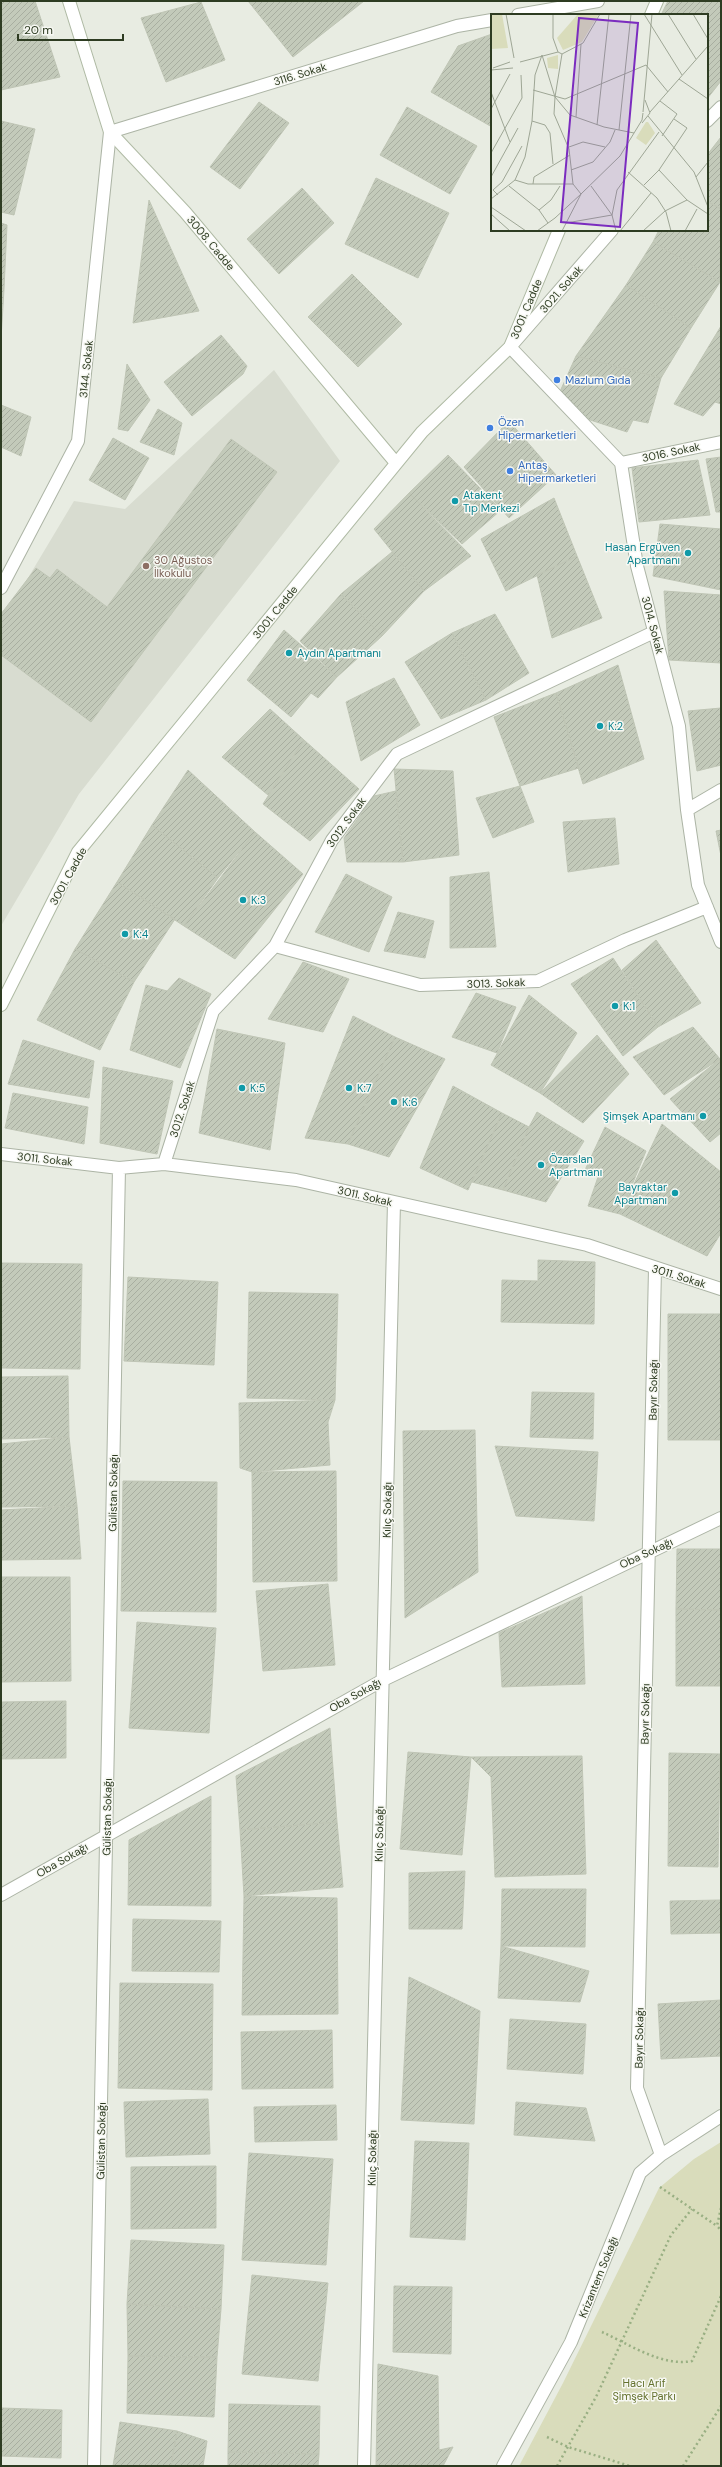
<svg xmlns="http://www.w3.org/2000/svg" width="722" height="2467" font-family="'DM Sans',sans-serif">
	<defs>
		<pattern id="building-hatch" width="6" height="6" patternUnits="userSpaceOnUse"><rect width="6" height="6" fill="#c3caba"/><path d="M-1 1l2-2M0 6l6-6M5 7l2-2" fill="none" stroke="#a8aea0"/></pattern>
	</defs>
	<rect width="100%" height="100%" fill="#e8ece2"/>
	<path fill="#d8dcd0" d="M274,370L340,461L79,794L1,926V623L74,501L125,509Z"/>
	<path fill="#d9dcbb" d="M721,2142V2466H519L563,2383L659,2188L694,2159Z"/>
	<path fill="url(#building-hatch)" stroke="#bfc5b5" d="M1,1H35L60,77L1,90Z
		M248,1H364L293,57Z
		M668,1H721V81L707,99V15H661Z
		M201,2L225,60L166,82L141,18Z
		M492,34V127L431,92L458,46Z
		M259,102L289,123L240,189L210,167Z
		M407,107L477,146L450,194L380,155Z
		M1,121L35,129L14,215L1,212Z
		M721,137V209L707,201V155Z
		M376,178L449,213L418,278L345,244Z
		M302,188L334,223L279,274L247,239Z
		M149,200L199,311L133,323Z
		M707,201L721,209L720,282L653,242L659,230H707Z
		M1,223L7,225L4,289L1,288Z
		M653,242L720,282L691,328L626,285Z
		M352,274L402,324L358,367L308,317Z
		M626,285L691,328L661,378L576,356Z
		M1,288L4,289L1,339Z
		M721,326V404L715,402L703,416L674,404Z
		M221,335L247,366L243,374L192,416L164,382Z
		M576,356L661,378L648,423L633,420L627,432L572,414L558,396Z
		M127,364L150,400L128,431L118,429Z
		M1,405L31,417L21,456L1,447Z
		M158,409L182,423L174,455L140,442Z
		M509,421L556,475L509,518L464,467Z
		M113,438L149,458L125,500L89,480Z
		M231,439L277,472L91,722L1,655V614L36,568L50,578L57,569L107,607Z
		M448,455L501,510L462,544L409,493Z
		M721,457V512H716L706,459Z
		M698,460L710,515L639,522L632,468Z
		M409,493L471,556L424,591L374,529Z
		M554,498L577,556L506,591L481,539Z
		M660,524L721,529V590L653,576Z
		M392,552L424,591L382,636L341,594Z
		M577,556L602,618L552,638L537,575Z
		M664,591L721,595V663L669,660Z
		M341,594L382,636L337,677L300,641Z
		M495,614L529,673L486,700L452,633Z
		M284,630L337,677L318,698L311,693L291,717L247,680Z
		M452,633L486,700L441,719L405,662Z
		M618,665L644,759L583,784L556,693Z
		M394,678L420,725L361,761L346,702Z
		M556,693L579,768L520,786L494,717Z
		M721,708V765L697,771L688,711Z
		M270,709L304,740L268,795L222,757Z
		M304,740L359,789L310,841L263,804Z
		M394,769L453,771L459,855L403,862Z
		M188,770L255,832L218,878L152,825Z
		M520,786L534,822L493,838L476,798Z
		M396,791L403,862H347L344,838L374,796Z
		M615,818L619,864L568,872L563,822Z
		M152,825L218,878L184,926L117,882Z
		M721,830V856L716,831Z
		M255,832L303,874L235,959L184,926Z
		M489,872L496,947L450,948V877Z
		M346,874L392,897L369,952L315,932Z
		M117,882L175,919L134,982L75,949Z
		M398,912L434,921L425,958L384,951Z
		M656,940L701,1003L658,1027L622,970Z
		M75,949L134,982L100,1050L37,1020Z
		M613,958L658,1027L623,1056L571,984Z
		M303,962L349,979L323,1032L268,1019Z
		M179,978L211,994L180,1068L130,1050L146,985L167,991Z
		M476,993L516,1007L497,1053L452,1037Z
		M529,995L577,1033L540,1093L491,1065Z
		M353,1016L395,1037L348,1144L305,1138Z
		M693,1027L720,1059L664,1095L633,1057Z
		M217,1029L285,1043L270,1150L199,1133Z
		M597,1035L629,1074L583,1123L540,1093Z
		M395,1037L445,1059L389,1157L348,1144Z
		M23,1040L94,1061L89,1098L8,1084Z
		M720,1059L721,1133L710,1142L670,1099Z
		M103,1067L173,1081L157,1154L100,1143Z
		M453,1086L502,1113L468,1190L420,1168Z
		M13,1093L88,1107L84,1144L5,1128Z
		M537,1112L584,1141L546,1202L503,1190L529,1127Z
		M502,1113L529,1127L503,1190L472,1182Z
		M662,1124L721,1172V1233L707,1256L620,1214Z
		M605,1127L646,1151L620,1214L588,1206L598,1177L585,1170Z
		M538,1260L595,1262L594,1324L501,1322L502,1280L538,1281Z
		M1,1263L82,1264L80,1369L1,1368Z
		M128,1277L218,1282L214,1365L124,1361Z
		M249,1292L338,1294L335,1400L247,1398Z
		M668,1314H721V1440H668Z
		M68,1376L69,1437L1,1439V1377Z
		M532,1392L594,1393L593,1439L530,1437Z
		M335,1400L328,1422L330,1465L252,1472L240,1468L239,1403Z
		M475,1430L478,1572L405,1618L403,1431Z
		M69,1437L77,1506L1,1507V1444Z
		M495,1446L598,1452L594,1521L516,1516Z
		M336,1471L337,1581L253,1582L252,1472Z
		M123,1481L217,1482L216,1612L121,1611Z
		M77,1506L81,1559L1,1560V1510Z
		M677,1549H721V1610L676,1609Z
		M1,1577H70L71,1681L1,1682Z
		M328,1584L335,1665L263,1671L256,1591Z
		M582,1596L585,1684L502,1687L499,1633Z
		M676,1609L721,1610V1686H676Z
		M137,1622L216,1628L209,1733L129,1728Z
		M66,1701V1758L1,1759V1702Z
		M330,1728L337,1822L240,1830L236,1776Z
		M408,1752L471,1757L462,1855L400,1849Z
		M669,1753L720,1754L718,1867L668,1866Z
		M582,1756L586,1874L495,1877L491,1777L471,1757Z
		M211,1796V1906L128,1905L129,1840Z
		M337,1822L343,1887L244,1896L240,1830Z
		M465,1871L462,1929H409V1873Z
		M502,1889H586L585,1947L501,1946Z
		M244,1896L337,1898L338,2014L242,2015Z
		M721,1900V1933L671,1934L670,1901Z
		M133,1919L221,1921L219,1972L132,1971Z
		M501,1946L589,1971L580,2002L498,1998Z
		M409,1977L480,2011L474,2124L401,2120Z
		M120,1983L213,1984L212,2090L118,2088Z
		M721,2000V2056L661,2059L658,2004Z
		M510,2019L586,2024L583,2074L507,2069Z
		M332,2030L333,2088L242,2089L241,2032Z
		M208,2099L210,2154L126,2157L124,2102Z
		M516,2102L586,2108L595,2141L514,2135Z
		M336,2105L337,2140L255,2142L254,2107Z
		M415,2141L469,2143L465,2240L410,2237Z
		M249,2153L333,2159L326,2265L242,2260Z
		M216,2166V2228L131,2229V2167Z
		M131,2240L224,2245L221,2309L127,2304Z
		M252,2275L328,2283L318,2381L242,2374Z
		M394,2286L452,2287L451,2354L393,2352Z
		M127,2304L221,2309L217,2357L128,2356Z
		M128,2356L217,2357L214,2417L127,2413Z
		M378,2364L438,2376L439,2450L453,2447L443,2466H376Z
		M229,2404L320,2406L319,2454L228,2452Z
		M1,2408L62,2410L61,2458L1,2456Z
		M120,2422L177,2431L171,2466H113Z
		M177,2431L207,2441L203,2466H171Z
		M228,2452L319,2454L318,2466H228Z"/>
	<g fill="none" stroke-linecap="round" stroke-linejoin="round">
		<defs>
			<path id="street" d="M518,15L598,1
				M707,121L721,107
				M612,230L510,347L621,463L637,566L679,726L687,810L698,885L721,942
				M621,463L721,442
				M1,588L78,441L110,132L457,26L492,20
				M687,810L721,790
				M275,946L420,985L538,981L625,940L707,907
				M1,1154L119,1168L164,1164L296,1180L587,1245L721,1289
				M164,1164L213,1011L275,946L332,840L397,754L654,632
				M655,1269L637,2088L661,2155
				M1,1895L383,1680L721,1518
				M94,2466L119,1168
				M364,2466L394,1202
				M503,2466L571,2342L640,2173L661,2155L721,2116"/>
			<path id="secondary" d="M69,1L110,132L185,212L396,463
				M651,15L657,1
				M1,1005L78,852L422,432L510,347L559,230"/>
		</defs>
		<use href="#street" stroke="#acb4a5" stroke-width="14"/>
		<use href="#secondary" stroke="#afbaa4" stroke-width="14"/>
		<path stroke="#99af83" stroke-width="2.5" stroke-dasharray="2 3" stroke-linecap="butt" d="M660,2187L717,2226
			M721,2208L717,2226L721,2230
			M602,2332C629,2344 662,2367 692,2361L721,2296
			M547,2437L568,2447L630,2466
			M557,2466L596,2397L671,2235L692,2209
			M683,2466L721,2406"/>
		<use href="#street" stroke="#fff" stroke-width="12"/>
		<use href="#secondary" stroke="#fff" stroke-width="12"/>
	</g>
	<g fill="#3f7fe0" stroke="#f7f8f3" stroke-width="1.5">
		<circle cx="557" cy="380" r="4"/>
		<circle cx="490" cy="428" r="4"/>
		<circle cx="510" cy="471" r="4"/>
	</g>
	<g fill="#0f9aa8" stroke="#f7f8f3" stroke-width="1.5">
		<circle cx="455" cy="501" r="4"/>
		<circle cx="688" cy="553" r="4"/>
		<circle cx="289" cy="653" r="4"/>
		<circle cx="600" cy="726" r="4"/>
		<circle cx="243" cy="900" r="4"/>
		<circle cx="125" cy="934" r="4"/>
		<circle cx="615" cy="1006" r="4"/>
		<circle cx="242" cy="1088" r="4"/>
		<circle cx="349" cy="1088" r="4"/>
		<circle cx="394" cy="1102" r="4"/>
		<circle cx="703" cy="1116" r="4"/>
		<circle cx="541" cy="1165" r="4"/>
		<circle cx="675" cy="1193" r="4"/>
	</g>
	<circle fill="#8d6e63" stroke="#f7f8f3" stroke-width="1.5" cx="146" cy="566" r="4"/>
	<g text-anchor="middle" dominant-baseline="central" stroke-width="3" stroke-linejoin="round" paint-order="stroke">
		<g font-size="11" fill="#2e3c22" stroke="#f7f8f3">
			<text transform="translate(300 74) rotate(-17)">3116. Sokak</text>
			<text transform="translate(211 243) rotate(50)">3008. Cadde</text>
			<text transform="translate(561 289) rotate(-49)">3021. Sokak</text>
			<text transform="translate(526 309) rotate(-67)">3001. Cadde</text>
			<text transform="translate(86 369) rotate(-84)">3144. Sokak</text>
			<text transform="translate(671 452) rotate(-12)">3016. Sokak</text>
			<text transform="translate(275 612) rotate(-51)">3001. Cadde</text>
			<text transform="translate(653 625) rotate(75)">3014. Sokak</text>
			<text transform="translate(346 822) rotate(-54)">3012. Sokak</text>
			<text transform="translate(68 876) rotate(-61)">3001. Cadde</text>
			<text transform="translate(496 983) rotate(-2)">3013. Sokak</text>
			<text transform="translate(182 1109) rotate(-72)">3012. Sokak</text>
			<text transform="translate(45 1159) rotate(6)">3011. Sokak</text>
			<text transform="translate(365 1196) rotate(13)">3011. Sokak</text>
			<text transform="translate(679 1276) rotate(17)">3011. Sokak</text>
			<text transform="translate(653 1390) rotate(-89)">Bayır Sokağı</text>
			<text transform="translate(113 1493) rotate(-89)">Gülistan Sokağı</text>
			<text transform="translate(387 1510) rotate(-89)">Kılıç Sokağı</text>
			<text transform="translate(646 1553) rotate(-25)">Oba Sokağı</text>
			<text transform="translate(355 1695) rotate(-29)">Oba Sokağı</text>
			<text transform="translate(645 1714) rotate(-89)">Bayır Sokağı</text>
			<text transform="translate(107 1817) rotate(-89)">Gülistan Sokağı</text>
			<text transform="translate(379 1834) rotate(-89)">Kılıç Sokağı</text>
			<text transform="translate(62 1860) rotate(-30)">Oba Sokağı</text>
			<text transform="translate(639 2038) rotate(-89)">Bayır Sokağı</text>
			<text transform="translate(101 2141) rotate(-89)">Gülistan Sokağı</text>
			<text transform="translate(372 2158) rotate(-89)">Kılıç Sokağı</text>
			<text transform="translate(598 2277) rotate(-68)">Krizantem Sokağı</text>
		</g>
		<g font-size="11" fill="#366cbe" stroke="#f7f8f3" text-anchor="start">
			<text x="565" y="380">Mazlum Gıda</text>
			<text x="498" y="422">Özen<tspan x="498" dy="13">Hipermarketleri</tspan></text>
			<text x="518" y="465">Antaş<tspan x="518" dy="13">Hipermarketleri</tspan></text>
		</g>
		<g font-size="11" fill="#0d838f" stroke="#f7f8f3" text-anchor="start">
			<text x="463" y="495">Atakent<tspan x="463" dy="13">Tıp Merkezi</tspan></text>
			<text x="680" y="547" text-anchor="end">Hasan Ergüven<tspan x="680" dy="13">Apartmanı</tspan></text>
			<text x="297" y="653">Aydın Apartmanı</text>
			<text x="608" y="726">K:2</text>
			<text x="251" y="900">K:3</text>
			<text x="133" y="934">K:4</text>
			<text x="623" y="1006">K:1</text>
			<text x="250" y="1088">K:5</text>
			<text x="357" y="1088">K:7</text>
			<text x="402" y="1102">K:6</text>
			<text x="695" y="1116" text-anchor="end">Şimşek Apartmanı</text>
			<text x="549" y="1159">Özarslan<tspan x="549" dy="13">Apartmanı</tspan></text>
			<text x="667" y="1187" text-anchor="end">Bayraktar<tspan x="667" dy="13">Apartmanı</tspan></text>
		</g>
		<g font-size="11" fill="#785e54" stroke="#f7f8f3" text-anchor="start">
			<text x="154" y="560">30 Ağustos<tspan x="154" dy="13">İlkokulu</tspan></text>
		</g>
		<g font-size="11" fill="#64722e" stroke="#f7f8f3">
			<text x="644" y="2383">Hacı Arif<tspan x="644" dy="13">Şimşek Parkı</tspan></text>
		</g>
	</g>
	<g transform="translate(491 14)">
		<rect width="217" height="217" fill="#e8ece2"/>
		<path d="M0,0H11L17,34L0,35Z" fill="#d9dcbb"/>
		<path d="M87,0H108L91,28L72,36L66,24ZM67,41V55L57,54L56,44ZM155,108H157L164,119L155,131L145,124Z" fill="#d9dcbb"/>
		<path fill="none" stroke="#9ea695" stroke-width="1" d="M15,0L23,44M62,0V24L67,38L71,40M153,0L191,61M177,0L205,45M202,0L217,25M71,40L92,29L109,0M29,48L67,38M2,54L19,48M0,56L22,54M188,65L217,85M42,76L74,85L155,51L177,78M0,78L19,128M64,83L79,101L113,113L143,119M64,83L71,40M169,87L186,100L171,122M0,95L19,60M152,98L161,0M159,98L217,32M157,102L203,158L217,193M85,103L90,30M41,107L54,111L59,119L62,150M151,109L159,99L154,86M106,111L118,0M128,116L140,0M78,133L92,128L114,133M0,139L31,84L30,61M80,156L102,148L119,128L124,116M168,156L196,186L217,200M137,158L166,184L175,198L180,217M0,163L27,114M205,163L217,148M24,166L37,170H82M42,170L43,163L79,141M153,171L168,156L196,114L183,105M18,172L48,196L57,209M100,172L121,201L125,217M7,181L2,176L11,168L31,132M0,185L24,166L34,143L41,107L44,61L51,41M0,193L35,217M48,196L60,186L69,172M0,200L19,217M121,201L126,176L168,118M75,209L121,201M46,217L64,204L90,180L82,170L78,135L63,100L64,83L51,41M71,217L90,180L129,142L151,106L152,99M129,217L160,179M152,217L174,197L196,186M194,217L206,195"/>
		<path fill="#7b2cbf" fill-opacity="0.15" stroke="#7b2cbf" stroke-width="2" d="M88,4L147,9L129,213L70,208Z"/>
		<rect width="217" height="217" fill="none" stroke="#2e3c22" stroke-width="2"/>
	</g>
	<rect width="722" height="2467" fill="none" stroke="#2e3c22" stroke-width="4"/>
	<path d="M18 34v6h105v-6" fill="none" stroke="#2e3c22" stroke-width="2"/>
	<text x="24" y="34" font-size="12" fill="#2e3c22" stroke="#f7f8f3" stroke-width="3" paint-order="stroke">20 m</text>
</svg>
